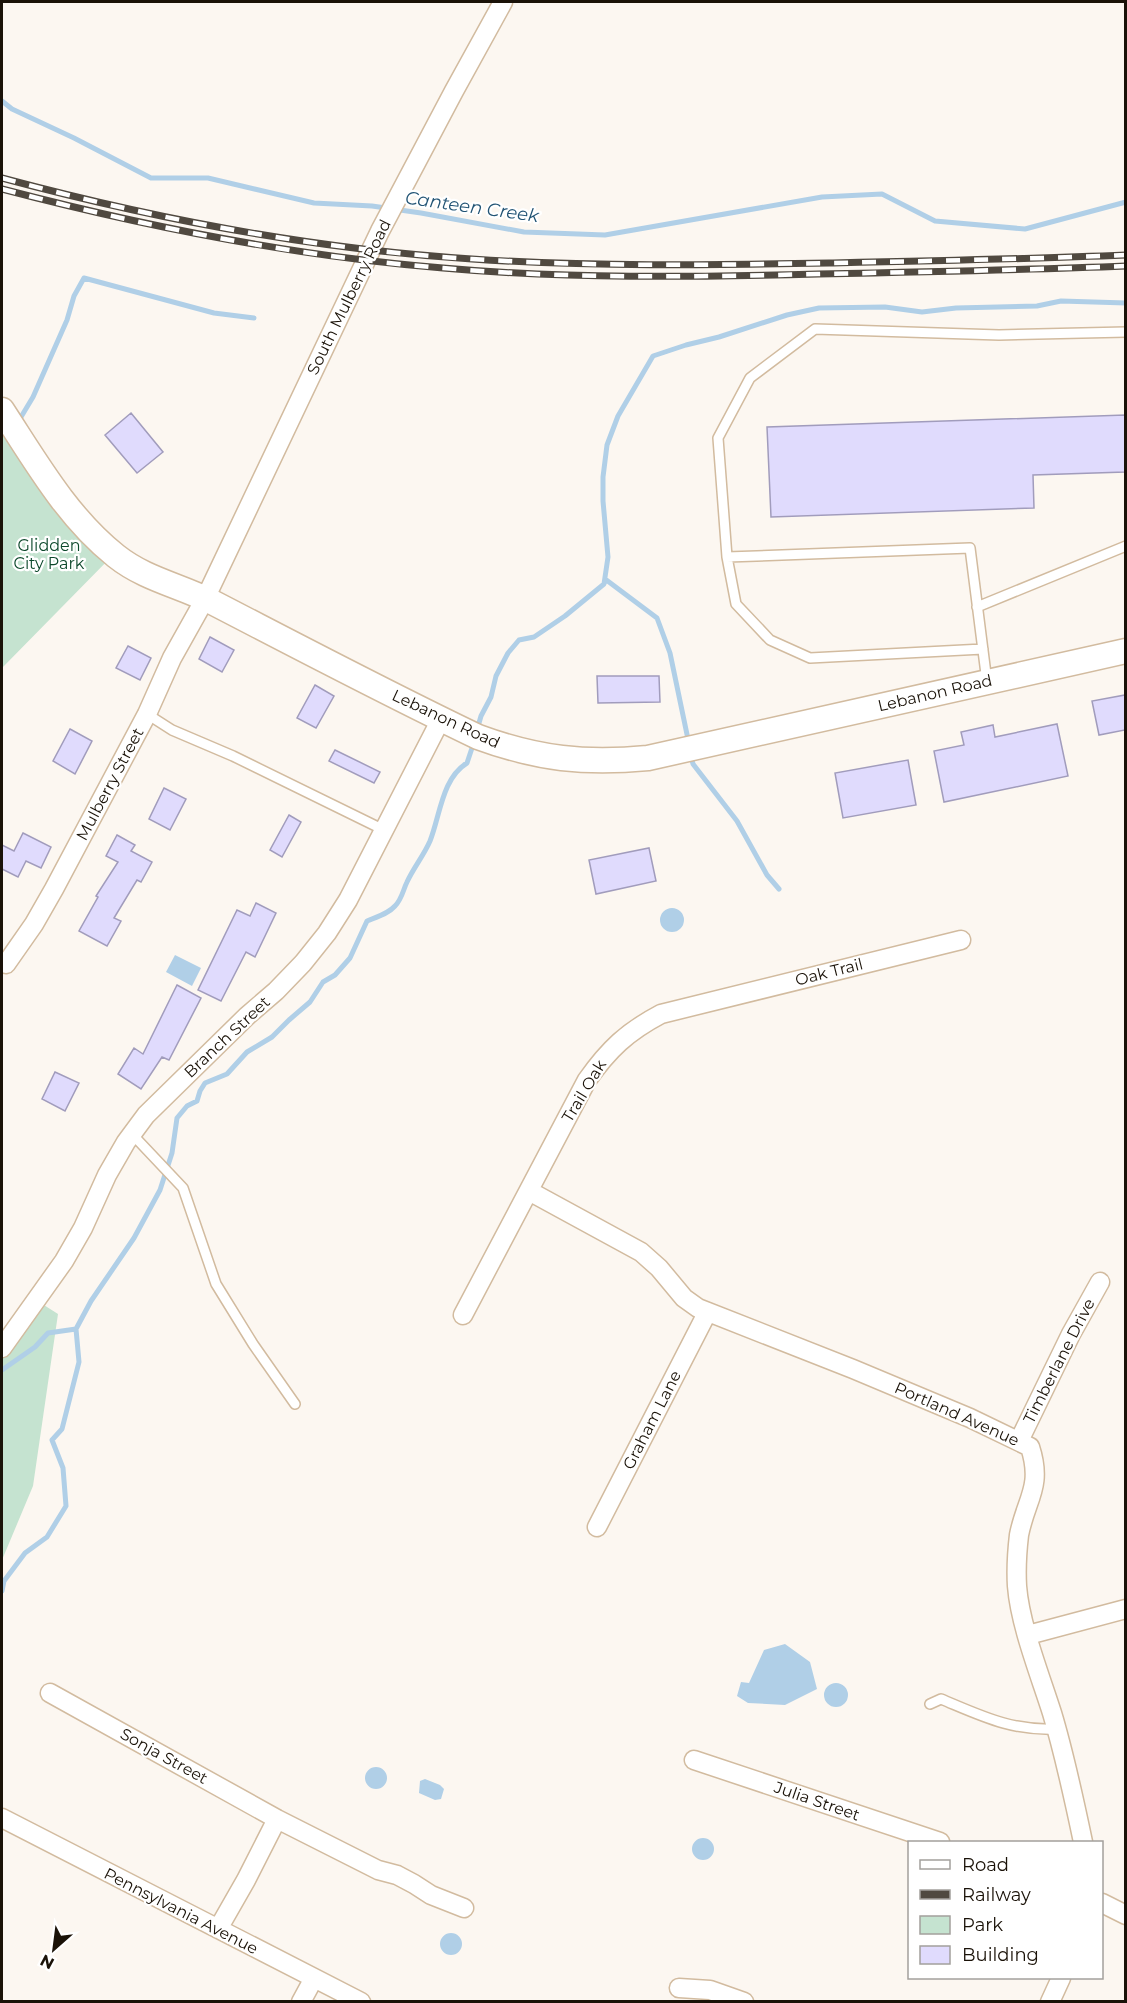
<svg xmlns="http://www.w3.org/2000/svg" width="1127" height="2003" font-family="Montserrat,sans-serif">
	<rect width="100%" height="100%" fill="#fcf7f1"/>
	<path fill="#c5e3d0" d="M2,410L114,554L2,668Z
		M36,1300L58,1314L33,1486L2,1560V1348Z"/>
	<path fill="#b0cfe7" d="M660 920a12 12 0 1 1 24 0a12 12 0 1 1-24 0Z
		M175,955L201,968L192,986L166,972Z
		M785,1644L810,1662L817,1689L785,1705L748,1703L737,1696L741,1682L749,1683L764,1650Z
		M824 1695a12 12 0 1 1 24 0a12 12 0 1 1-24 0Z
		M365 1778a11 11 0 1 1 22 0a11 11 0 1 1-22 0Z
		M425,1779L440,1785L444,1789L441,1799L435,1800L419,1793L420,1781Z
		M692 1849a11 11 0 1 1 22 0a11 11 0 1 1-22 0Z
		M440 1944a11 11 0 1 1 22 0a11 11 0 1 1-22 0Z"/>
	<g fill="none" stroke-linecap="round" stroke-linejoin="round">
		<path stroke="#b0cfe7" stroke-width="5" d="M2,101L12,109L74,138L151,178H208L314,203L372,206L421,213L524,232L605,235L822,197L882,194L935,221L1025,229L1126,202
			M15,421L21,417L33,397L67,320L74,296L84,278L214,313L254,318
			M605,579L657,618L670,653L689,744
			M477,730L481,716L491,697L496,676L508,653L519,640L534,637L565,616L604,584L608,557L603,501V477L607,445L618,416L653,356L686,345L719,337L787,315L819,308L885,307L922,312L956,308L1037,306L1061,301L1126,303
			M691,756L693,764L737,821L767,875L779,889
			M2,1370L35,1347L48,1333L76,1329
			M2,1591L4,1581L25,1553L47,1537L66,1506L63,1468L52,1440L62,1429L79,1362L76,1329L91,1301L134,1238L160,1190L172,1153L177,1118L187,1106L197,1101L200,1091L205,1083L227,1074L247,1052L272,1037L289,1020L310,1002L323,982L335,975L350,958L367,921C377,917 388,914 395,906C402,899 403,890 407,882C414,867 424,855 430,841C440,816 442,778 467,763L474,742"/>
	</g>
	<path fill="#e0dbfd" stroke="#a19cbc" stroke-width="1.5" d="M131,413L163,452L137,473L105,435Z
		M1125,415V472L1033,475L1034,508L771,517L767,427Z
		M210,637L234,650L222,672L199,659Z
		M128,646L151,658L140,680L116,668Z
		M597,676H659L660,702L598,703Z
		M315,685L334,696L316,728L297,718Z
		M1125,695V730L1099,735L1092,701Z
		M1057,724L1068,776L944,802L934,751L964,745L961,732L993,725L995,737Z
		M70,729L92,741L75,774L53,761Z
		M335,750L380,772L374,783L329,761Z
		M908,760L916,805L843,818L835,773Z
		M164,788L186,799L170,830L149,819Z
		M289,815L301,822L282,857L270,850Z
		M23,833L51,847L41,868L26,861L18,877L2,869V845L14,851Z
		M117,835L135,845L131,851L152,862L141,882L137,880L114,918L121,921L107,946L79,931L98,897L96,896L118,862L106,856Z
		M649,848L656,881L596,894L589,860Z
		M256,903L276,913L255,957L246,952L221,1001L198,990L237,910L250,916Z
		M177,985L201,998L169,1060L162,1057L141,1089L118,1074L134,1048L143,1054Z
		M55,1072L79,1083L65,1111L42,1099Z"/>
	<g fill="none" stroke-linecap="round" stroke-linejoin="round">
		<defs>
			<path id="service" d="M727,557L736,604L770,640L810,658L983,649
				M977,607L1126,546
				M987,682L970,548L727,557L718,438L750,378L815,329L999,335L1126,332
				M147,714L172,730L233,756L384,830
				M132,1134L183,1188L216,1284L253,1344L295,1404
				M930,1704L941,1699C982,1716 1011,1731 1057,1729"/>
			<path id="minor" d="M6,964L34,924L54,889L147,714L172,658L205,599L380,231L454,91L503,2
				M529,1191L641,1252L659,1268L684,1298L698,1308L853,1369L970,1418L1030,1447C1043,1487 1026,1499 1019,1535C1017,1552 1016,1569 1017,1586C1020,1625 1040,1675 1052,1713C1065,1756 1074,1799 1083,1842
				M463,1315L587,1080C609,1049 627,1032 661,1014L961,940
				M2,1348L64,1261L83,1228L107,1175L126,1142L146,1115L247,1016L276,991L303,963L327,933L348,900L441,719
				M1019,1441L1071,1334L1100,1282
				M597,1527L707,1313
				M1028,1635L1126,1609
				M50,1693L277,1819L378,1870L397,1875L414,1884L431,1895L464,1908
				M694,1760L940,1842
				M2,1818L361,2002
				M1102,1903L1126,1915
				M218,1929L246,1880L277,1819
				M679,1988L710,1990L744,2002
				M301,2002L314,1978
				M1050,2002L1061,1978"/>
			<path id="tertiary" d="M2,410C36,462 67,517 116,556C145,579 178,585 210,601C299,647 388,694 478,737C538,759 585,764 648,758L1126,651"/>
		</defs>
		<use href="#service" stroke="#d2bb9f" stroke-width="12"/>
		<use href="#minor" stroke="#d2bb9f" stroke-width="21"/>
		<use href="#tertiary" stroke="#d2bb9f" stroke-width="27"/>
		<use href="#service" stroke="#fff" stroke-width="9"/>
		<use href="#minor" stroke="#fff" stroke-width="18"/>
		<use href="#tertiary" stroke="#fff" stroke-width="24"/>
		<defs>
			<path id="rail" d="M2,178C155,219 313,249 472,259C591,267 710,265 830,263C928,261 1027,259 1126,255
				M2,189C147,227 293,256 443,268C568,279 693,277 818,274C921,272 1023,270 1126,266"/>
		</defs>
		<use href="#rail" stroke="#504940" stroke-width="7"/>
		<use href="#rail" stroke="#fff" stroke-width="4.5" stroke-dasharray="14" stroke-linecap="butt"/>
	</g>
	<g text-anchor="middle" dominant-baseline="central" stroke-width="4.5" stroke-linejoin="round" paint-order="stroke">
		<g font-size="16" fill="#1a1208" stroke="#fff">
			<text transform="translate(349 297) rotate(-64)">South Mulberry Road</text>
			<text transform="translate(935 693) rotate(-13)">Lebanon Road</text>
			<text transform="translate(446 719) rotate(25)">Lebanon Road</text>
			<text transform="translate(110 784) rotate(-62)">Mulberry Street</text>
			<text transform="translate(829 972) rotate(-14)">Oak Trail</text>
			<text transform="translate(227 1037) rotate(-43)">Branch Street</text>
			<text transform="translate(584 1091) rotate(-59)">Trail Oak</text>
			<text transform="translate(1059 1361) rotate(-63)">Timberlane Drive</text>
			<text transform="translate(957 1414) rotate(24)">Portland Avenue</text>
			<text transform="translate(652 1420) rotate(-63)">Graham Lane</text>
			<text transform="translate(164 1756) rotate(29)">Sonja Street</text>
			<text transform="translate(817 1801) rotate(19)">Julia Street</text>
			<text transform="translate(181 1911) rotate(27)">Pennsylvania Avenue</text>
		</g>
		<g font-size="16" fill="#0c482b" stroke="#fff">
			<text x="49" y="545">Glidden<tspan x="49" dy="18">City Park</tspan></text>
		</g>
		<g font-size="18" font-style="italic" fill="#215374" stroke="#fff">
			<text transform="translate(472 207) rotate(8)">Canteen Creek</text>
		</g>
	</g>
	<rect width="1127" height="2003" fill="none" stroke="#1a1208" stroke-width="6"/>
	<rect x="908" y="1841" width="195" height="138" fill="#ffffff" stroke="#a3a09c" stroke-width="1.5"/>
	<rect x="920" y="1860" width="30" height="9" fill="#ffffff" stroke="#a3a09c" stroke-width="1.5"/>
	<text x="962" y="1871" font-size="18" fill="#1a1208">Road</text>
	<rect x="920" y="1890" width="30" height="9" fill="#504940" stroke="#a3a09c" stroke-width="1.5"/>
	<text x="962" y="1901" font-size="18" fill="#1a1208">Railway</text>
	<rect x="920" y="1916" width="30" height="18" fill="#c5e3d0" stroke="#a3a09c" stroke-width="1.5"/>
	<text x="962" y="1931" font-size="18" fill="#1a1208">Park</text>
	<rect x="920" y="1946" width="30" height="18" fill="#e0dbfd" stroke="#a3a09c" stroke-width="1.5"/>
	<text x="962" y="1961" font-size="18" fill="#1a1208">Building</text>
	<g transform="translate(54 1949) rotate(208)" stroke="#ffffff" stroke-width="4.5" paint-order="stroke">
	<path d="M0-4.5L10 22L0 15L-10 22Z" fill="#1a1208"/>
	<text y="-9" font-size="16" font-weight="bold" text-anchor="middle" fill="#1a1208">N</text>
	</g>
</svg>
